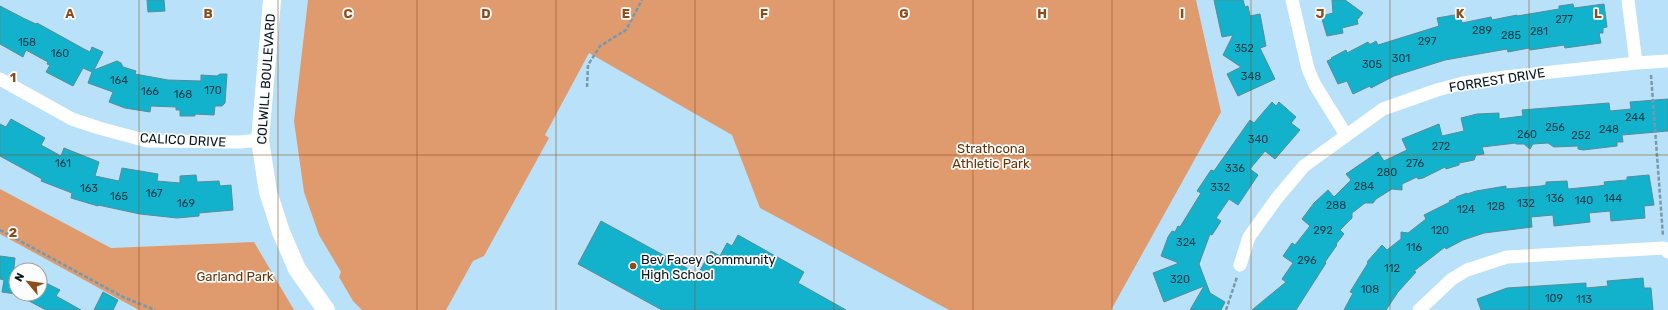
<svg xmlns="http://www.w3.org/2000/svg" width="1668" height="310" font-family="Rubik,sans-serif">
	<rect width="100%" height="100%" fill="#b9e2fa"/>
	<path fill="#df9b6e" d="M308,0H1196L1221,112L1111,310H949L760,208L732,135L589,53L545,135L549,138L484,256L473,261L446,310H362L353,301L339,277L341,272L319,235L304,192L294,121Z
		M0,189L111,248L254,242L294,310H139L0,234Z"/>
	<path fill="#12b2cd" stroke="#5a8a96" d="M147,0H164L165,11L148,12Z
		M1214,0H1243L1245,7L1248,6L1250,16L1260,14L1266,46L1260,48L1275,79L1238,96L1227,74L1241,67L1223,55L1233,35L1222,37Z
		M1332,0H1345L1363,13L1357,20L1358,24L1342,28L1343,33L1327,36L1321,16L1333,13Z
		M1573,4L1574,8L1604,4L1607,27L1603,28V33H1599L1601,43L1565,48L1564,45L1530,50L1529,48L1508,52L1507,49L1445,60L1394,76L1371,88L1370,86L1353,94L1347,81L1338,84L1327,61L1332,59L1331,58L1346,50L1347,53L1368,42L1369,44H1371L1376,41L1378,45L1439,26L1437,18L1460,14L1462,23L1491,17L1492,20L1517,15V16L1559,9V6Z
		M0,6L25,19L36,24L37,23L84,49L90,52L92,47L103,52L94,70L117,61L121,63L123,67L136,71L135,74L168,80L201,81V75L217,76L220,74H227L225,103L222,106H215L214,115L195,114V116H180V110H176V107L151,106L150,112L125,108L109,102L113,92L88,83L92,72L83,68L73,86L46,72L50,65L47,64L48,62L26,50L23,57L0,44Z
		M1668,99V131L1622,135L1623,142H1617V146L1583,150L1578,149V146L1554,147L1548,143L1533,144L1530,149L1524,144H1516V143L1482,147L1484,154L1476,155L1474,160L1459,163V165L1446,169L1445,167L1423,178L1418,179L1417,177L1402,184V190L1392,189L1376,199L1373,203H1365L1352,213V218L1340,230L1344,234L1336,244L1337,245L1325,262L1326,263L1296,310H1252L1286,282L1282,279L1293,263L1283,256L1292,243L1295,245L1310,226L1302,219L1314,203L1328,190L1334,197L1351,180L1346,174L1378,152L1384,161L1407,150L1402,139L1439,124L1442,136L1464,131L1461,118L1477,114L1499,113V119L1523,116L1522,110L1609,103L1610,111L1631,109L1630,102Z
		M1272,102L1276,106L1279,102L1296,117L1291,123L1300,130L1275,159L1265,151L1250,169L1258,175L1238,205L1229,199L1216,218L1221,221L1212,235L1210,234L1199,264L1210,293L1225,302L1221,310H1190L1204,286L1164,302L1153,273L1179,263L1161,256L1168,237L1172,231L1175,232L1178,226L1180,227L1201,193L1197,191L1211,170L1214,171L1250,120L1254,123Z
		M11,119L45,138L41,145L61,156L64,148L99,162L95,176L119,181L122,168L158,174L157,181L180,183V176L196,175L197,182L219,181L220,186L231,185L233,210L199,213V216L177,218L140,214L98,205V206L71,198L72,193L41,181L42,179L0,156V124L6,127Z
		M1649,175L1654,205L1644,206L1645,218L1611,221L1610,211L1589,213L1590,222L1554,226L1553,215L1531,217L1532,227L1484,233L1463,240L1446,249L1445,247L1414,271L1416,272L1398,292L1386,310H1344L1353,293L1350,292L1368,263L1367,262L1382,245L1387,250L1401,239V232L1408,233L1426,219L1424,215L1450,202L1449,201L1456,198V197L1467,193V194L1476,191L1506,186V189L1541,186L1546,185V182L1567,181L1568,189L1599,186L1605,185L1604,182L1627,180V177Z
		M601,221L698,274L711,251L720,256L727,243L732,246L738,235L804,272L798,283L846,310H662L578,264Z
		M0,256L15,258L13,277L16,278V294L2,292L4,280L0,279Z
		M1643,278L1644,288H1651L1653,310H1481L1477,299L1507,288L1586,283V288L1608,286L1607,281Z
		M40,280L60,290L56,296L81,310H46L16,294H40Z
		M103,292L118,300L113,310H94Z"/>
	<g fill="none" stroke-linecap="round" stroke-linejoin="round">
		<path stroke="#7999ab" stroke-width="2.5" stroke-dasharray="4 2" stroke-linecap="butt" d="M1651,75L1663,236
			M587,87L588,65L600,46L626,30L642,0
			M0,230L123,297L155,310
			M1226,310L1237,277"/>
		<path stroke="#fff" stroke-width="13" d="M1292,0L1308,69L1315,85L1346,135
			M1628,0L1636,63
			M0,79L72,119L99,128L147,141L240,142L260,140
			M1240,265L1249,237L1277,198L1304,166L1383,109L1437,90L1463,83L1505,77L1636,63L1668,61
			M1419,310L1452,279L1467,270L1507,257L1664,248L1668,252"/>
		<path stroke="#fff" stroke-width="18" d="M272,0L260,140L268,192L281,232L297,269L326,310"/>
	</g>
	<path fill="none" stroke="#8d4c18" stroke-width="1" stroke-opacity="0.55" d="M139,0V310M278,0V310M417,0V310M556,0V310M695,0V310M834,0V310M973,0V310M1112,0V310M1251,0V310M1390,0V310M1529,0V310M0,155H1668"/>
	<circle fill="#8d4c18" stroke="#fcfcfc" stroke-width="1.5" cx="633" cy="266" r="4"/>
	<g text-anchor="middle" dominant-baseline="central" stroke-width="3.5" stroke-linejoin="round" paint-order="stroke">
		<g font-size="11" fill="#093c49">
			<text x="1564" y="19">277</text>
			<text x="1482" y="30">289</text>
			<text x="1539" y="31">281</text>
			<text x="1511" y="35">285</text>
			<text x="1427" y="41">297</text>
			<text x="27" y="42">158</text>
			<text x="1244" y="48">352</text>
			<text x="60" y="53">160</text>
			<text x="1401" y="58">301</text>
			<text x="1372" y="64">305</text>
			<text x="1251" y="76">348</text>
			<text x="119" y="80">164</text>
			<text x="213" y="90">170</text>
			<text x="150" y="91">166</text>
			<text x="183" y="94">168</text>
			<text x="1635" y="117">244</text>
			<text x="1555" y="127">256</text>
			<text x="1609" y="129">248</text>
			<text x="1527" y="134">260</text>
			<text x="1581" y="135">252</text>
			<text x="1258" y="139">340</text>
			<text x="1441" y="146">272</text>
			<text x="63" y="163">161</text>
			<text x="1415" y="163">276</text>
			<text x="1235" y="168">336</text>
			<text x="1387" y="172">280</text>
			<text x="1364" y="186">284</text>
			<text x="1220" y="187">332</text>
			<text x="89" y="188">163</text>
			<text x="154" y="193">167</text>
			<text x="119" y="196">165</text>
			<text x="1555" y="198">136</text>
			<text x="1613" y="198">144</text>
			<text x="1584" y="200">140</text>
			<text x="186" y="203">169</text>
			<text x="1526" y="203">132</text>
			<text x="1336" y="205">288</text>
			<text x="1496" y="206">128</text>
			<text x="1466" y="209">124</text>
			<text x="1323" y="230">292</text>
			<text x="1440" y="230">120</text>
			<text x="1186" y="242">324</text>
			<text x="1414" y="247">116</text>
			<text x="1307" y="260">296</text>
			<text x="1392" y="268">112</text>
			<text x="1180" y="279">320</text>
			<text x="1370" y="289">108</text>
			<text x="1554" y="298">109</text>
			<text x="1584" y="299">113</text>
		</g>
		<g font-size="13" fill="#06151d" stroke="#fcfcfc">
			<text transform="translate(266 79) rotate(-86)">COLWILL BOULEVARD</text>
			<text transform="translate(1497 80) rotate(-9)">FORREST DRIVE</text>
			<text transform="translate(183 140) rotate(3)">CALICO DRIVE</text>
		</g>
		<g font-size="13" fill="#673306" stroke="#fcfcfc">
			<text x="991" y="148">Strathcona<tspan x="991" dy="15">Athletic Park</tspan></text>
			<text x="235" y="276">Garland Park</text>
		</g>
		<g font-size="13" fill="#06151d" stroke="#fcfcfc" text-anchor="start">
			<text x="641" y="259">Bev Facey Community<tspan x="641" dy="15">High School</tspan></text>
		</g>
	</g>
	<g font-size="13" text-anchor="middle" font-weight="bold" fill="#8d4c18" stroke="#fcfcfc" stroke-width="3.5" stroke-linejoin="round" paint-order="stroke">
		<text x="70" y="18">A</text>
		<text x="208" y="18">B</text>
		<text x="348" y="18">C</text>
		<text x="486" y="18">D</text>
		<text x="626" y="18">E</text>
		<text x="764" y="18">F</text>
		<text x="904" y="18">G</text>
		<text x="1042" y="18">H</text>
		<text x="1182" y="18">I</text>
		<text x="1320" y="18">J</text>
		<text x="1460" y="18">K</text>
		<text x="1598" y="18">L</text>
		<text x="13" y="82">1</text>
		<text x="13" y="237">2</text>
	</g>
	<g transform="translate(28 282) rotate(299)"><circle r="19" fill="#fcfcfc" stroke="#9aa0a3"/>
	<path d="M0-3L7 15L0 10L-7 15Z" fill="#8d4c18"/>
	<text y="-6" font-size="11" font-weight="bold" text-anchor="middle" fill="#06151d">N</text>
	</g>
</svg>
